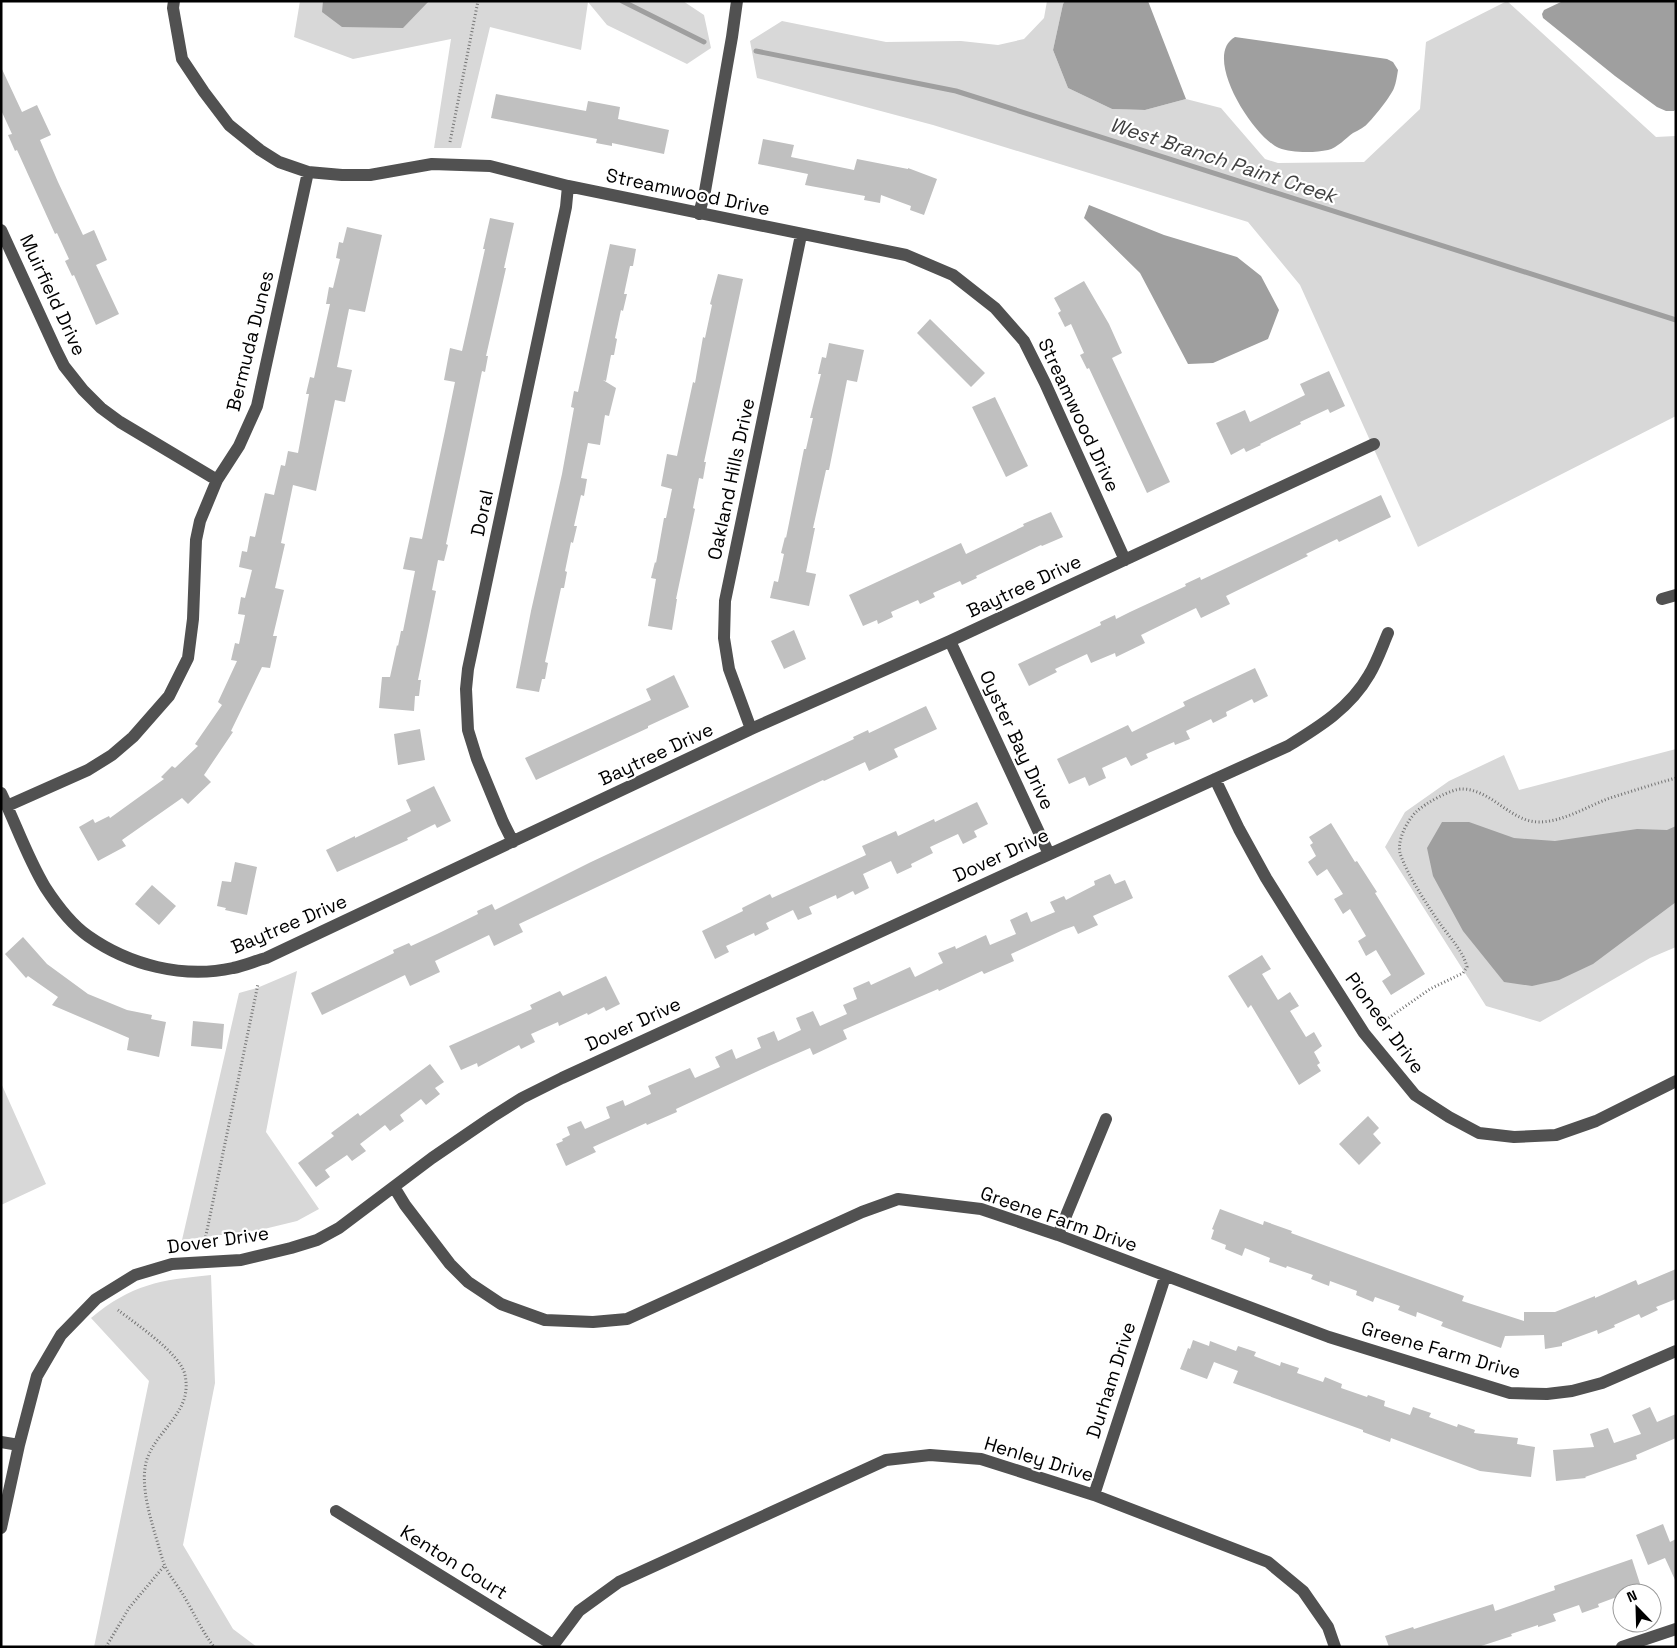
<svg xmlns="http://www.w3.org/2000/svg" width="1677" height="1648" font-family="'Space Grotesk',sans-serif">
	<rect width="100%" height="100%" fill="#fff"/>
	<path fill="#d8d8d8" d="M300,1H683L704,15L711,48L687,64L607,25L588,2L581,50L490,27L461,148H434L451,39L353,59L294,37Z
		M1047,1H1065L1063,4L1053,50L1068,88L1112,109L1145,110L1186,99L1221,108L1265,159L1278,163L1364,162L1420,109L1426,42L1507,1L1656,137L1676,136V416L1418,547L1300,285L1248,222L933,125L757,78L750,41L782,21L886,42L961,41L998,45L1024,39L1044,18Z
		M1676,749V947L1650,958L1540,1022L1486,1006L1385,847L1405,812L1449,781L1504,755L1519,790Z
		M297,971L266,1132L319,1209L297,1221L260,1230L182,1240L239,993L257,988Z
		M1,1083L46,1184L1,1205Z
		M211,1275L215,1383L183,1545L233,1629L257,1647H94L149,1381L91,1318C132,1284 160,1280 211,1275Z"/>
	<path fill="#9f9f9f" d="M323,1H429L403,28L342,27L322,12Z
		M1065,1H1148L1186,99L1145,110L1112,109L1068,88L1053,50L1063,4Z
		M1563,1H1675L1676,109L1674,111H1666L1657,107L1615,76L1543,18L1542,14L1544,10Z
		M1235,37L1387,59L1393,62L1398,70C1397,76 1396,83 1394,88C1391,96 1375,116 1369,122C1365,127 1359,130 1353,133C1346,138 1337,148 1328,150C1315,153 1291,153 1279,148C1254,138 1201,56 1235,37Z
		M1089,205L1164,235L1237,257L1261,276L1279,310L1268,339L1213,363L1188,364L1140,273L1084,218Z
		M1442,822H1469L1514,838L1555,841L1637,829L1667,830L1676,826V902L1593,964L1559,980L1532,986L1504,982L1463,931L1433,876L1427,848Z"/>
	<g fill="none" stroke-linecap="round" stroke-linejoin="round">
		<path stroke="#9f9f9f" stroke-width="5" d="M622,1L704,42
			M756,51L956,91L1676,320"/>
	</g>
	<path fill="#c0c0c0" d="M1,67L22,112L37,105L51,135L40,140L58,182L83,235L94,230L107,260L96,265L119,314L96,325L74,275L72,276L65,261L69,259L57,233L55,234L17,150L15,151L8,135L12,134L1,110Z
		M496,94L586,111L588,101L620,107L618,119L669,130L664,154L612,143V146L596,143L597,139L491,118Z
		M763,139L794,145L791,157L854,170L857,159L908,169V168L937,179L924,215L910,210L911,206L881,195L880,203L864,200L865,196L805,185L808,174L758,164Z
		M490,218L514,223L504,268H506L486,356H488L485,372L482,371L465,454L446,544L448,545L444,561L438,560L432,590L436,591L418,680H421L419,696H415L414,711L379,708L382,677H390L397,645L398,646L401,631H403L415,571L403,569L410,537L422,539L445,431L455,382L444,380L450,348L462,351L485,249H483Z
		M347,227L382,235L365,312L349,309L337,367L352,370L345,402L335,400L316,491L293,485L281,543L285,544L275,588L284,590L273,636H277L270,668L262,667L231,731L233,732L204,775L211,782L188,804L182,798L122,840L126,846L98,861L79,827L93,819L95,823L109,816L110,818L164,779L161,777L172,766L175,768L198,746L195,744L222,705L218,702L237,661L231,660L235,643L239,644L245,615L238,614L241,597L245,598L252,570L239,567L242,551L247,552L250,536L255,537L265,493L274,495L281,465L285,466L288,451L298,453L309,394H306L310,377L314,378L330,304H326L329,287L333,288L340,259L336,258L339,242L343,243Z
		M610,244L636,249L633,266H630L624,294H627L623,311L621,310L615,338L617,339L614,355H611L606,381L603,380L616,388L609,416L605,415L600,445L588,443L581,478L587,479L584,496L581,495L574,526H577L573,543L571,542L565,571L567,572L564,588H561L545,662L548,663L545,679H542L539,692L516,688L531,611L562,474L574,408L571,407L574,391L578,392Z
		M718,274L743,279L704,462H706L703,479L699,478L693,508L695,509L676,599H677L672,630L648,626L656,579L651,578L655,562L656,563L664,518H666L672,489L661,486L667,454L677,456L693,382L695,383L703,337L705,338L712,305L710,304Z
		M1084,281L1109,324L1122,353L1112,358L1170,482L1147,493L1089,368L1087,369L1080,355L1084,353L1071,324L1065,327L1058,313L1061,311L1054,298Z
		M930,319L985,373L971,387L917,333Z
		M829,343L864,350L857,382L847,380L829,470H826L813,528H815L806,572L816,574L809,606L770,598L774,581L778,582L784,554L781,553L785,537L786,538L804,449H806L813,418H810L821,374H818L822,357L826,358Z
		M1329,371L1345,406L1330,413L1328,409L1300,422L1301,424L1260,444L1261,445L1246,452L1244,448L1231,455L1216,423L1245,410L1250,422L1305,395L1300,384Z
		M995,397L1028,466L1006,477L972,407Z
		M1381,495L1391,517L1339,542L1337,539L1306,554L1308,556L1226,596L1230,604L1201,618L1196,608L1141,635L1145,643L1116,657L1115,653L1091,663L1087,654L1055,669L1057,672L1029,686L1018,664L1101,625L1100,622L1115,615L1116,619L1130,612L1186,586L1185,584L1200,577L1201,580Z
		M1051,512L1063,537L1042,546L1041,545L976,576L977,578L962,585L960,581L933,593L935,597L920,604L918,600L891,612L893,617L878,624L877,620L863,626L849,595L961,543L966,554L1024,526L1023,524Z
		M794,630L806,659L784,669L771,641Z
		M1255,668L1268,696L1254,703L1252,699L1226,712L1227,716L1213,723L1211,719L1186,731L1190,739L1175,745L1174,742L1146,754L1148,758L1131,766L1126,757L1102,768L1106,778L1089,786L1085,777L1069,784L1057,759L1128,725L1132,732L1185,706L1183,702Z
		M674,675L689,707L648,726V728L536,780L525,758L651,700L646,689Z
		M926,706L937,729L894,749L898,757L869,771L865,762L824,781L823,780L519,924L523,932L494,946L489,935L435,961L440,972L410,986L405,975L322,1015L311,993L394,953L393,950L409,943L411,946L437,934L478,914L477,911L492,904L495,910L591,862L854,739L853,737L868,730L869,733Z
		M420,729L425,760L398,765L394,734Z
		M434,786L451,821L437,828L435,824L407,838L408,840L337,872L326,850L355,836V838L411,811L406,800Z
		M977,802L988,824L974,831L977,837L963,844L958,834L930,847L933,853L911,864L912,867L897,874L891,861L863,874L869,888L855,895L853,891L837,899L836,895L809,907L812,914L798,920L793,910L766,923L769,929L755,936L754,933L726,946L729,952L715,959L702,931L743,911L742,908L770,894L772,898L866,855L862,846L896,831L898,836L934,819L935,822Z
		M1331,823L1355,862L1357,861L1377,892L1375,893L1425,974L1391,995L1382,981L1391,975L1376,950L1366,956L1358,941L1366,936L1350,909L1343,914L1334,899L1343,894L1327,869L1317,876L1308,862L1316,856L1310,845L1313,843L1309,837Z
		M235,862L257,867L247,915L225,910L226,908L217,906L222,881L231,882Z
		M1110,874L1115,884L1125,880L1133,898L1093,916L1098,925L1078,934L1074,926L1063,930L1011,954L1014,961L984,974L982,971L939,991L938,989L843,1030L847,1039L813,1055L810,1048L769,1066L676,1109L677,1112L647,1125L646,1123L593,1147L596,1152L566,1166L556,1144L563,1141L562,1139L570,1135L567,1127L581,1121L585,1129L610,1118L606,1107L623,1100L625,1106L651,1094L648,1086L690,1068L695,1078L720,1067L715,1057L732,1049L736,1059L761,1048L757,1038L774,1031L778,1041L801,1030L796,1018L813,1011L820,1026L847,1014L843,1005L857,999L853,988L869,981L871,985L910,967L915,977L943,963L938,953L955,946L956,949L986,935L990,945L1016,934L1010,920L1027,912L1031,922L1055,912L1050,902L1064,896L1066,900L1095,885L1094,881Z
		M152,885L176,906L159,925L135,904Z
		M23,937L47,964L88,994L127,1010L152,1015L151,1019L166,1022L159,1057L127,1050L129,1038L52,1005L58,997L28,976L26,978L5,954Z
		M1262,955L1271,969L1262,974L1278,1000L1290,992L1299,1006L1290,1011L1306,1037L1314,1032L1322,1046L1314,1052L1320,1063L1317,1065L1321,1071L1299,1085L1251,1005L1248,1008L1228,976Z
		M606,976L620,1004L606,1011L604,1007L588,1015L587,1013L559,1026L558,1022L531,1034L535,1042L521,1049L519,1045L478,1067L477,1063L461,1070L449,1046L532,1009L530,1005L560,991L563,996Z
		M193,1021L224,1024L222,1049L191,1046Z
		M430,1064L444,1082L435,1088L440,1094L426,1105L421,1099L400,1115L404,1121L390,1131L385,1125L360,1144L366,1151L352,1161L347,1155L325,1170L330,1177L316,1187L298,1163L334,1136L331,1133L358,1113L360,1116Z
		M1368,1116L1379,1128L1373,1134L1381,1143L1359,1165L1339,1144Z
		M1220,1209L1263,1225L1264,1221L1292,1231L1291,1233L1351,1255L1464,1296L1462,1301L1524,1321V1312H1555L1595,1296V1298L1636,1280L1638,1285L1676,1269V1299L1656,1307L1658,1310L1641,1318L1639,1314L1614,1325L1615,1327L1598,1334L1597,1330L1562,1343V1346L1545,1349L1544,1335L1505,1336L1501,1348L1441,1326L1443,1322L1417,1312L1416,1317L1398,1310L1400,1306L1375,1297L1373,1302L1356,1295L1357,1291L1330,1281L1329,1286L1311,1279L1313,1275L1287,1266L1286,1268L1269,1262L1270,1258L1245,1248L1242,1256L1225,1249L1226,1245L1211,1239L1214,1230L1212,1229Z
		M1193,1340L1209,1346L1210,1341L1236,1351L1238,1346L1256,1352L1254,1356L1280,1366L1281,1362L1299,1368L1297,1373L1323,1382L1325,1377L1342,1384L1341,1388L1367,1397L1368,1395L1385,1401L1384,1406L1410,1415L1413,1407L1431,1413L1429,1417L1457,1427L1458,1424L1475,1430L1474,1433L1518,1438L1517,1444L1535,1447L1531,1477L1480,1471L1391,1438L1390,1442L1363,1432V1430L1233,1383L1238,1371L1214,1362L1207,1379L1180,1369L1188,1348L1190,1349Z
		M1650,1407L1657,1422L1676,1414V1438L1636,1455L1637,1459L1585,1477L1586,1478L1556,1481L1553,1450L1594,1447L1590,1434L1608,1428L1614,1443L1641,1434L1632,1415Z
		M1663,1524L1670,1542L1676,1539V1582L1665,1558L1648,1565L1636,1535Z
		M1632,1559L1643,1593H1622V1595L1598,1604L1599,1607L1582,1613L1579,1605L1553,1614L1556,1621L1538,1627V1625L1511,1634L1512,1636L1478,1647H1389L1385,1636L1413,1627L1414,1629L1493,1604L1495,1611L1555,1590L1554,1586Z"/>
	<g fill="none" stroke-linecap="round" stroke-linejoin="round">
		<path stroke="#737373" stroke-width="3" stroke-dasharray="1 2.5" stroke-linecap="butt" d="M450,142L478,1
			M1377,1026L1430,989L1463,973L1467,967C1463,951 1451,939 1441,925C1429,908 1406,873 1400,853C1397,840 1407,821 1416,812C1424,804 1452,788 1463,789C1492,790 1511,822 1539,822C1563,822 1588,806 1610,798C1632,791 1654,784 1676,778
			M205,1240L258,984
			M118,1310C136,1324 181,1354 185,1375C193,1412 158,1428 147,1459C139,1484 151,1520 158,1544C160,1551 162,1559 165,1566C170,1577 179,1587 185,1598C195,1615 202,1631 214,1647
			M106,1647L129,1608L165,1565"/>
		<path stroke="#515151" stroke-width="12" d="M174,1L173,8L182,59L204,92L229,125L260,150L279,162L308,172L342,175H370L432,164L490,166L568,186L906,255L953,275L995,308L1024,341L1045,383L1125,560
			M699,214L705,191L732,37L737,1
			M1,230L56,350L64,366L83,390L101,408L120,422L217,480
			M1662,599L1676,595
			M950,641L1049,854
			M751,729L729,669L724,638L725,601L801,235
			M1215,779L1239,829L1266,878L1301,934L1364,1033L1415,1095L1449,1117L1479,1133L1514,1137L1556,1135L1596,1121L1676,1081
			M1,793C16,824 27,857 45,887C56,904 71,924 88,936C129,965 183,979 233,968C244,966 255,961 266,958L751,729L950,641L1374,444
			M7,806L88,770L112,755L133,737L169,696L188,658L193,619L196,540L200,521L217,480L239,446L257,406L308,172
			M513,842L503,822L477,759L468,730L466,689L468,669L566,207L568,186
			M394,1187L405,1205L450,1264L468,1282L501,1304L545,1320L593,1322L627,1319L862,1212L898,1199L981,1209L1058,1235L1329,1337L1510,1393L1547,1394L1572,1391L1602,1383L1676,1351
			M1058,1235L1106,1119
			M1,1442L19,1445
			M1094,1495L1165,1277
			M336,1511L553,1645
			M1,1528L19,1445L37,1376L61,1335L96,1299L135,1275L172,1264L241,1260L291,1248L317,1240L339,1228L432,1158L492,1117L522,1098L562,1078L1030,863L1288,746C1319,727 1350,708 1369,675C1377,662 1382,647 1388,633
			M552,1647L579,1611L619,1582L886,1460L930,1455L981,1459L1094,1495L1268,1562L1303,1591L1328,1627L1335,1647
			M1622,1647L1676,1629"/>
	</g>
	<g text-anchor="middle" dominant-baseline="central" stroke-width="4.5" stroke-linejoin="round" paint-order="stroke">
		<g font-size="19" fill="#000" stroke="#fff">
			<text transform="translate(688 192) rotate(12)">Streamwood Drive</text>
			<text transform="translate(53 295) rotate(65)">Muirfield Drive</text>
			<text transform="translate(250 341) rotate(-76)">Bermuda Dunes</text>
			<text transform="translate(1079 415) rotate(65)">Streamwood Drive</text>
			<text transform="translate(731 479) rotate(-78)">Oakland Hills Drive</text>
			<text transform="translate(482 513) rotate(-78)">Doral</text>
			<text transform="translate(1024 586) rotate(-25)">Baytree Drive</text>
			<text transform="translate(1017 740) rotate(65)">Oyster Bay Drive</text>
			<text transform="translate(656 754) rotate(-25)">Baytree Drive</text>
			<text transform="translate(1001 855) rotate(-25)">Dover Drive</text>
			<text transform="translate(289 924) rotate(-23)">Baytree Drive</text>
			<text transform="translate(1385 1023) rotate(54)">Pioneer Drive</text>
			<text transform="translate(633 1024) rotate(-25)">Dover Drive</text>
			<text transform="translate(1059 1219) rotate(19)">Greene Farm Drive</text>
			<text transform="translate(218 1240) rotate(-8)">Dover Drive</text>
			<text transform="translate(1441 1350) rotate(16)">Greene Farm Drive</text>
			<text transform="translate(1111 1380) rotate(-72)">Durham Drive</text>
			<text transform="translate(1039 1459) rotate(17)">Henley Drive</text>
			<text transform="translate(454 1562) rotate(32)">Kenton Court</text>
		</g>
		<g font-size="20" font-style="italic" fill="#404040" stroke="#fff">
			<text transform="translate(1223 160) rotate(18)">West Branch Paint Creek</text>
		</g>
	</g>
	<rect width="1677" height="1648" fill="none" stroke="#000000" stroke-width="5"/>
	<g transform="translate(1637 1608) rotate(337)"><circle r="24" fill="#ffffff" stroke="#999999"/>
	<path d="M0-4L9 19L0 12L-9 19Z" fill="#000000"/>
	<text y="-8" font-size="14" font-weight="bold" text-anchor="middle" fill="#000000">N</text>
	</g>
</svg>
